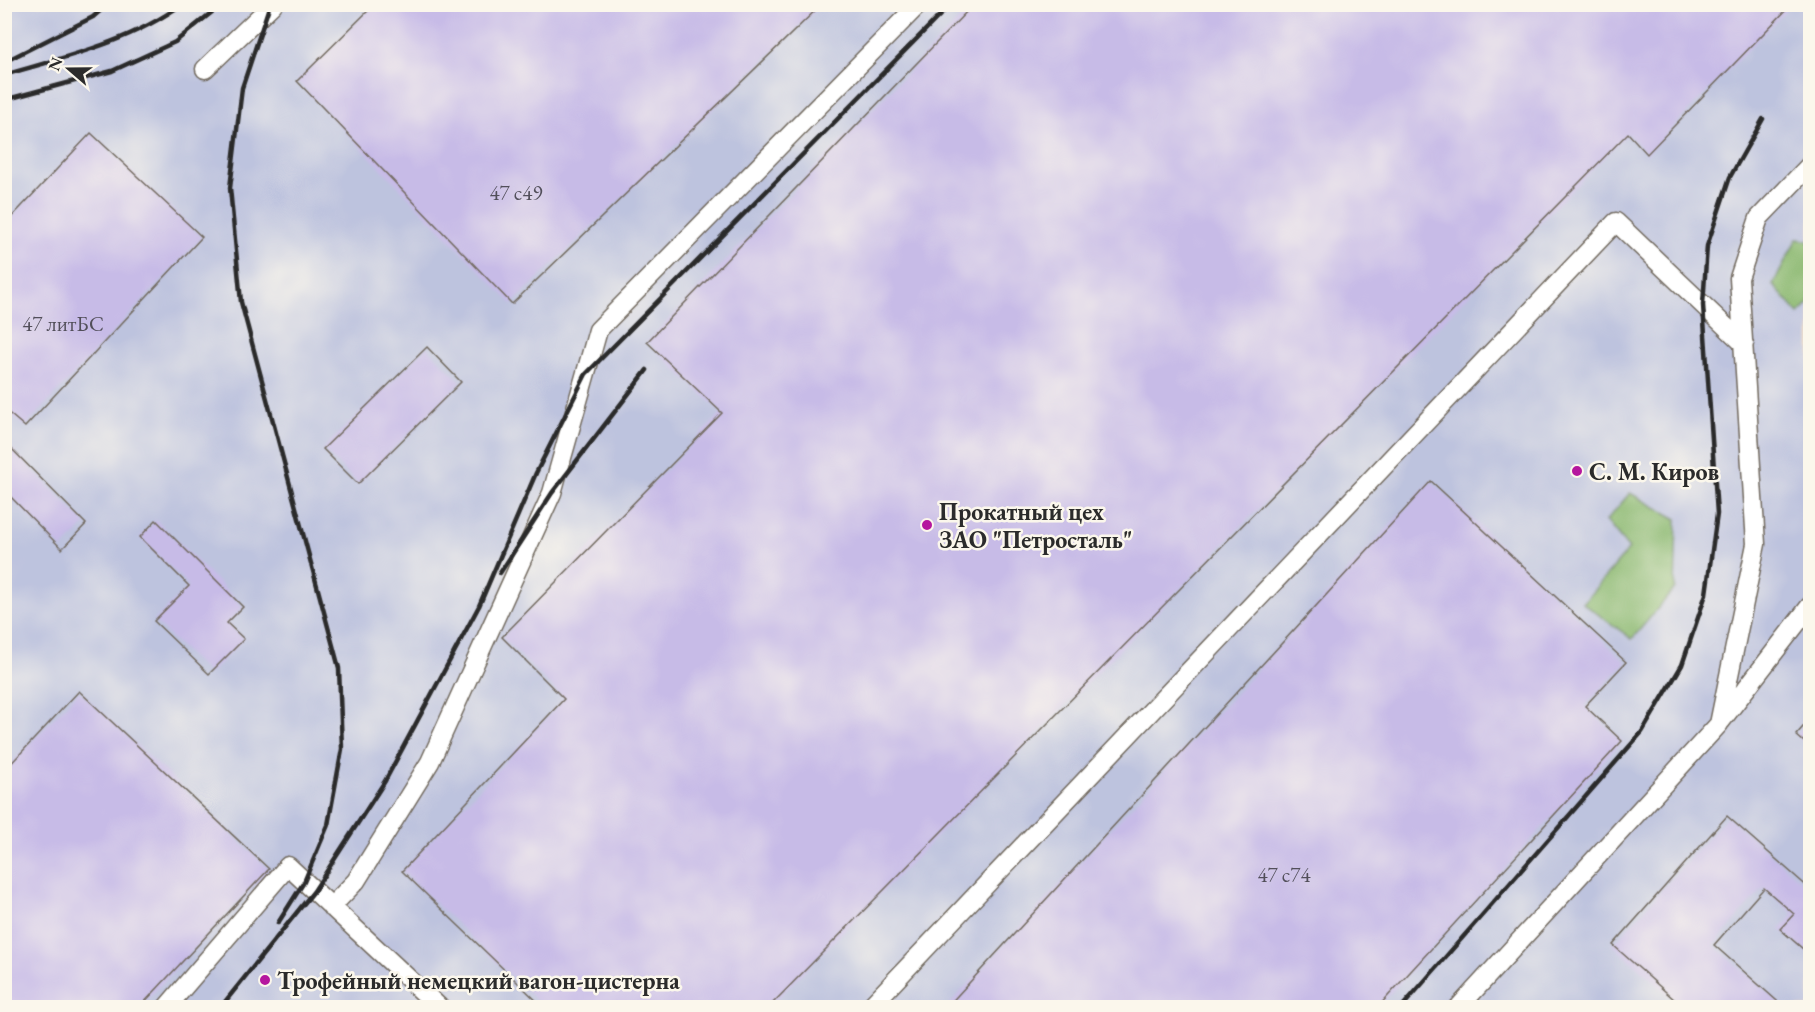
<svg xmlns="http://www.w3.org/2000/svg" width="1815" height="1012" font-family="'EB Garamond',serif">
	<rect width="100%" height="100%" fill="#fbf7ec"/>
	<filter id="ink" filterUnits="userSpaceOnUse"><feTurbulence type="fractalNoise" baseFrequency=".0167" numOctaves="2"/><feDisplacementMap in="SourceGraphic" scale="12" xChannelSelector="R" yChannelSelector="G"/><feConvolveMatrix kernelMatrix="1 2 1 2 8 2 1 2 1" color-interpolation-filters="sRGB"/></filter>
	<filter id="wash" filterUnits="userSpaceOnUse"><feTurbulence type="fractalNoise" baseFrequency=".008" numOctaves="4" result="noise"/><feDisplacementMap in="SourceGraphic" scale="24" xChannelSelector="R" yChannelSelector="G"/><feGaussianBlur stdDeviation="1.35" result="paint"/><feColorMatrix in="noise" values="0 0 0 0 0 0 0 0 0 0 0 0 0 0 0 0 0 1.4 0 .05"/><feComposite in="paint" operator="in"/></filter>
	<g filter="url(#wash)">
		<rect width="100%" height="100%" fill="#f3dcbd"/>
		<path fill="#bdc3de" d="M5,5H1810V1007H5Z"/>
		<path fill="#8cb972" stroke="#5c724e" stroke-width="1.5" d="M1797,239L1810,241V303L1799,314L1773,285Z
			M1630,493L1677,519L1675,588L1632,639L1583,603L1629,549L1606,521Z"/>
		<g id="blocks">
			<path fill="#c7bbe7" d="M375,4H822L512,304L297,81Z
				M974,4H1792L1647,154L1628,133L768,1008H544L402,871L564,699L502,637L722,413L647,342Z
				M91,133L202,237L25,427L4,409V225Z
				M427,347L461,382L358,484L323,449Z
				M4,441L86,524L62,549L4,490Z
				M1431,481L1626,662L1585,706L1622,741L1377,1008H946Z
				M156,520L243,607L227,623L244,639L209,674L154,621L189,586L140,537Z
				M79,691L269,869L139,1008H4V771Z
				M1810,719V747L1796,735Z
				M1727,816L1810,889V955L1780,929L1794,914L1764,888L1714,945L1785,1008H1684L1613,945Z"/>
		</g>
	</g>
	<g filter="url(#ink)">
		<use href="#blocks" fill-opacity="0" stroke="#71695e" stroke-width="1.5"/>
		<g fill="none" stroke-linecap="round" stroke-linejoin="round">
			<defs>
				<path id="lane" d="M205,69L273,4
					M1721,721L1810,606
					M331,907L356,881L430,762L552,493L598,330L919,4
					M166,1008L288,866L440,1008
					M869,1008L1616,222L1744,344
					M1458,1008L1719,724L1756,544L1739,278L1759,218L1810,165"/>
			</defs>
			<use href="#lane" stroke="#71695e" stroke-width="21"/>
			<use href="#lane" stroke="#fff" stroke-width="18"/>
			<path stroke="#2b2b2b" stroke-width="4.5" d="M270,4L242,88L230,188L241,302L339,668L342,749L328,825L304,882L278,923
				M4,62L93,17L108,4
				M4,75C65,57 131,42 182,4
				M4,100L112,71L175,42L222,4
				M500,573L552,493L647,370
				M220,1008L314,891L385,781L479,606L536,473L586,374L951,4
				M1401,1008L1642,732L1682,665L1706,594L1717,514L1703,305L1707,246L1730,177L1763,119"/>
		</g>
	</g>
	<g fill="#b5179e" stroke="#fbf7ec" stroke-width="2">
		<circle cx="1577" cy="471" r="6"/>
		<circle cx="927" cy="525" r="6"/>
		<circle cx="265" cy="980" r="6"/>
	</g>
	<g text-anchor="middle" dominant-baseline="central" stroke-width="5" stroke-linejoin="round" paint-order="stroke">
		<g font-size="21" fill="#524f5a">
			<text x="516" y="192">47 с49</text>
			<text x="63" y="323">47 литБС</text>
			<text x="1284" y="874">47 с74</text>
		</g>
		<g font-size="24" font-weight="bold" fill="#2b2b2b" stroke="#fbf7ec" text-anchor="start">
			<text x="1589" y="471">С. М. Киров</text>
			<text x="939" y="511">Прокатный цех<tspan x="939" dy="28">ЗАО "Петросталь"</tspan></text>
			<text x="277" y="980">Трофейный немецкий вагон-цистерна</text>
		</g>
	</g>
	<rect width="1815" height="1012" fill="none" stroke="#fbf7ec" stroke-width="24"/>
	<g transform="translate(69 69) rotate(290)" stroke="#fbf7ec" stroke-width="4.5" paint-order="stroke">
	<path d="M0-4.5L10 22L0 15L-10 22Z" fill="#2b2b2b"/>
	<text y="-9" font-size="16" font-weight="bold" text-anchor="middle" fill="#2b2b2b">N</text>
	</g>
</svg>
